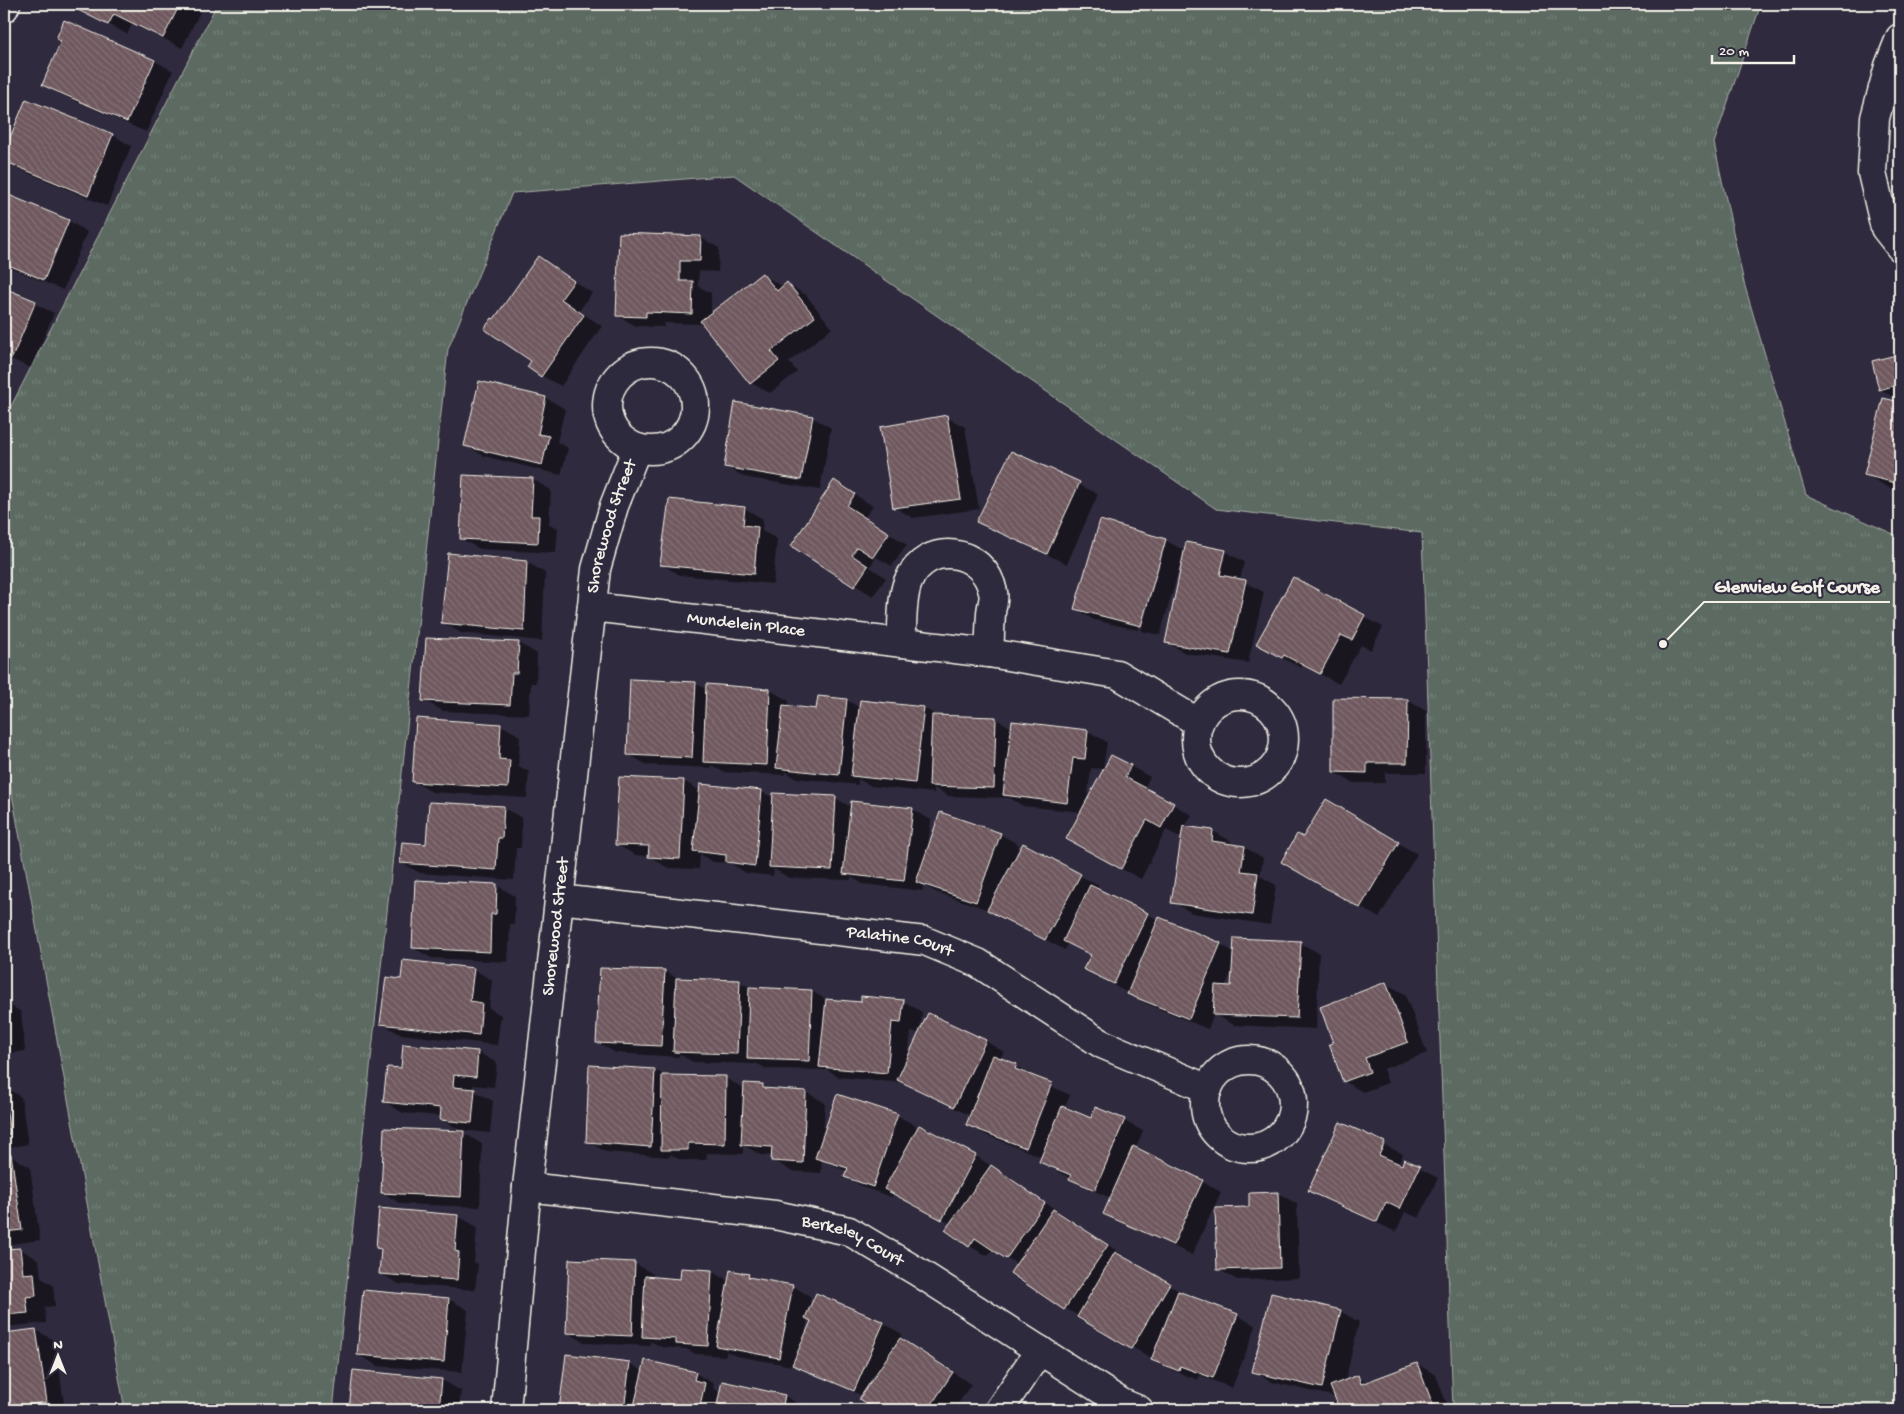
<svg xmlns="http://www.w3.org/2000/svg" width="1904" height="1414" font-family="'Gochi Hand',sans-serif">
	<defs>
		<pattern id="grass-tufts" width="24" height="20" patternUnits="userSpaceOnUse" patternTransform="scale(1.25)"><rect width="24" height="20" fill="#5b6b62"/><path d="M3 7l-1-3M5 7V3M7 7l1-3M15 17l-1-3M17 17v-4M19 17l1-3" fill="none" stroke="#738178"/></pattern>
		<pattern id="building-back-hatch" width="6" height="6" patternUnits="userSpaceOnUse" patternTransform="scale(1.25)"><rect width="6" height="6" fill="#6f595f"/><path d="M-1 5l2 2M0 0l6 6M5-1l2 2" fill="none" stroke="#847176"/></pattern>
	</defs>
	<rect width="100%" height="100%" fill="#2f2a3d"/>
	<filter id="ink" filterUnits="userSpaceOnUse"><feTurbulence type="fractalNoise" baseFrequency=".02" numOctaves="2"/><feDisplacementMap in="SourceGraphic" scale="10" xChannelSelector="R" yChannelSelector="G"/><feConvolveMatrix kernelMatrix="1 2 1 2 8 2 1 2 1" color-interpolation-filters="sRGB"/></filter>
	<g filter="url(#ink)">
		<path fill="url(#grass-tufts)" stroke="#a8aea5" d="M217,4H1761L1714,143L1744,283L1806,495L1900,537V1410H1453L1422,533L1216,509L734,175L512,193L448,349L333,1410H125L4,751V420Z"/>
		<path fill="#0007" fill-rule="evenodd" d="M79,4H190L201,10L182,48L133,23L127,34L77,8Z
			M62,41L155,61L173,71L146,132L62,95L43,84Z
			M27,100L113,135L131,146L107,206L21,170L4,160V156Z
			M4,194L69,221L87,232L63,290L4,265Z
			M700,237L719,248L718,272L699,271L698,286L711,293V314L762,274L783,287L787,284L806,295L832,328L789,362L797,372L770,393L751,383L704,324L664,323V327L636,326L617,315Z
			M538,258L592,293L579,311L602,326L561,386L542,376L533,361L495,321Z
			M4,289L54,313L31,368L4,356Z
			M1900,355V394L1892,396L1880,389L1873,362Z
			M4,382L8,385L4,394Z
			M480,383L546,398L565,409L557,442L568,448L561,475L484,456L465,445Z
			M1884,399L1900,403V492L1891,489L1866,475Z
			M812,417L831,428L820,490L744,477L725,466Z
			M946,417L965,427L979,509L913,518L894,507Z
			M1012,452L1098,494L1067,564L978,522Z
			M532,479L551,490L549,524L558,528L556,553L480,549L461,539Z
			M834,482L873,506L865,517L907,545L892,566L876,557L870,567L886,578L873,596L855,585Z
			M744,508L763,519L762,531L777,539L773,584L680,575L661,564Z
			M1165,540L1185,551H1225L1244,562L1240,580L1264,592L1248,663L1185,653L1166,642L1183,562H1181L1160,635L1141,631L1166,543H1163L1138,630L1094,620L1076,609Z
			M527,562L545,573L542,641L461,633L442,622Z
			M1293,579L1383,627L1371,650L1361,645L1339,684L1303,665L1301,668L1277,655Z
			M519,643L537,654L536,683H531L529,715L443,711L424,700Z
			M695,683L707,690H770L789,701L788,707L817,710L847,700L860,708H924L937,716L996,719L1012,728L1013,722L1088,731L1107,742L1103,769L1091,768L1087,802L1112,756L1150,777L1144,788L1192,815L1185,827L1213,831L1232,842L1231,845L1244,847L1263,858L1260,876L1276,885L1270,925L1192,913L1173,902L1183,833L1180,837L1166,830L1141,879L1086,850L1082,812L1023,806L1010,798L949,796L934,788V793L871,786L858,779V785L796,778L786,772L785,775L723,772L711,765V768L647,765L628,754Z
			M1407,700L1426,711V773H1385V783H1353L1334,772Z
			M501,725L520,736L518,766L529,772L527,798L432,792L413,781Z
			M620,778L684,781L700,791L701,785L762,792L774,798H835L851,807L912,809L931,820L928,848L1000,834L1019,845L1013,862L1024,845L1099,886L1097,890L1159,920L1220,944L1234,952L1300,943L1319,953L1316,1029L1234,1025L1214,1014L1208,1029L1147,1004L1085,969L1092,956L1068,943L1065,950L992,911L936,892L923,885V891L863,884L851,877V880L789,878L774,869L773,876L746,873L730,863L713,862L700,854L699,869L668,868L649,856L635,855L616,844ZM1233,969L1232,988L1225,987Z
			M1326,801L1417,854L1379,918L1283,862L1304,839Z
			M504,808L522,818L521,848H516L514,880L420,873L402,863L428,845Z
			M496,885L515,896L514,924H510L508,962L432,958L413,948Z
			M473,969L492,980L489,1008L501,1015L497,1045L400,1034L381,1023L402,980Z
			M665,971L678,979L739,981L752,989L811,991L827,1000L862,1003L903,1001L922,1012L920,1032L985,1041L1004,1052L1000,1059L1016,1066L1034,1078L1070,1095L1064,1109L1091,1120L1124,1121L1143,1131L1136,1148L1162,1160L1221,1192L1192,1255L1104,1213L1111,1198L1089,1189L1040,1161L1042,1157L986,1135L967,1124L971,1116L904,1083L839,1077L828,1070L767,1069L756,1063V1064L693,1062L679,1054V1057L616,1053L597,1042ZM911,1032L920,1033L908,1058Z
			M1386,984L1405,994L1427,1053L1383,1069L1388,1083L1363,1092L1344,1081L1335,1044Z
			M4,999V1002L21,1012L25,1051L4,1054Z
			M478,1052L497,1063L494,1087L473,1085L472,1090L493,1101L490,1133L460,1130L441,1119V1116L403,1113L385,1102L402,1069Z
			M655,1070L667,1077L725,1078L745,1089L763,1085L771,1090L806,1092L825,1103L823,1135L838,1095L898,1116L916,1126L914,1134L920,1126L976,1156L1126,1257L1125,1258L1187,1296L1237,1315L1256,1326L1232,1388L1199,1375L1198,1380L1172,1370L1153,1359L1154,1353L1151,1358L1065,1308L1017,1264L993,1249L988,1256L969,1246L951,1224L894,1193L892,1197L865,1188L846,1177L848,1172L822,1160L821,1173L791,1171L773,1160V1156L761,1155L743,1145V1154L707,1153L706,1160H681L670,1154V1157L606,1152L587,1141Z
			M4,1086L21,1097L28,1144L4,1148Z
			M1341,1124L1403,1154L1398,1165L1402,1167L1405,1161L1438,1178L1419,1218L1405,1212L1396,1232L1310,1191Z
			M464,1133L482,1144L480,1207L401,1204L383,1193Z
			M11,1156L30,1167L40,1240L4,1245V1157Z
			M1278,1193L1297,1204L1299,1278L1237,1280L1218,1269L1250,1208Z
			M380,1209L458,1216L477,1227L474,1262L478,1264L475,1290L399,1284L380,1273L382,1251L377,1248Z
			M20,1249L39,1260L41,1278L53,1285L55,1306L45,1307L46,1323L4,1327V1250Z
			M634,1263L653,1274V1278L682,1280L711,1271L729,1281L748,1275L757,1280L793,1286L811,1297L809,1309L883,1323L902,1334L900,1339L971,1384L954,1410H878L861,1399L863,1396L798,1367L736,1356L726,1351V1356L696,1354L686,1349L662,1347L650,1341V1346L586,1343L567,1332ZM808,1318L812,1321L804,1339Z
			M449,1299L468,1310L462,1372L378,1366L359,1355Z
			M1340,1311L1359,1322L1345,1382L1357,1377L1368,1383L1417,1364L1436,1375L1449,1410H1341L1336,1397L1272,1382L1254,1371Z
			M36,1330L55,1341L65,1410H4V1335Z
			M567,1355L629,1363L644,1372L695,1373L714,1384L713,1388L721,1393L785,1396L803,1407V1410H560Z
			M354,1371L442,1380L461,1391L459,1410H350Z"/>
		<path fill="url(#building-back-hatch)" stroke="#f4f1e8" d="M78,4H180L163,38L114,14L108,25L76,9Z
			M64,20L155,60L127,122L42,85L61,41L56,39Z
			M26,99L113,134L88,196L4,161V152Z
			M4,193L69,220L44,280L4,263Z
			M619,233L701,236L700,261H680V281H693L692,314L646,312V317L616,316Z
			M538,256L574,281L561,299L584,315L541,377L527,367L531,361L484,329L492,318L494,319Z
			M762,273L777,291L787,282L815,317L771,351L779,361L750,384L700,321Z
			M4,288L36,301L12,358L4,355Z
			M1900,354V384L1879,390L1872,361Z
			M479,381L546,397L538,434L549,436L542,465L464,446Z
			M1883,398L1900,402V484L1864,475Z
			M735,402L813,416L801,480L724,467Z
			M947,415L961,499L893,508L880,427Z
			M1011,451L1080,482L1047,554L976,522Z
			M463,475L533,478L531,516H539L538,543L460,539Z
			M834,480L855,494L847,506L889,533L873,557L857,547L852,555L868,566L854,587L791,546Z
			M669,499L745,507L743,525L758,527L754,574L660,565Z
			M1100,520L1166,539L1141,626L1074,609Z
			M1186,542L1226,550L1220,575L1246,580L1230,654L1165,643Z
			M448,553L527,561L524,631L441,623Z
			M1293,577L1365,615L1352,640L1341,635L1320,674L1284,655L1282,658L1256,644Z
			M426,638L519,642L517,673H512L510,705L422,701Z
			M630,679L696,682L692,758L627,755Z
			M706,684L770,689L767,765L703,762Z
			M818,696L847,699L839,775L776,768L783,705L816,709Z
			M1333,698L1408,699L1407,763H1367V773L1333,772Z
			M860,700L924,707L915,783L851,776Z
			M932,715L996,717L994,788L929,786Z
			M416,718L501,724L499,759L510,760L508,788L412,782Z
			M1012,721L1088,730L1085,759L1073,758L1067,803L1003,795Z
			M1111,755L1131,765L1125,777L1174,803L1161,828L1147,820L1121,869L1066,839Z
			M619,777L684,780L680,859L648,857L649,846L615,845Z
			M700,784L762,790L755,866L726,862V855L693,851Z
			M773,793L836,796L832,870L769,867Z
			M1326,799L1399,842L1360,908L1281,862L1297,834L1303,837Z
			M851,801L913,808L904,881L843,874Z
			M429,802L504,806L502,838H498L496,870L400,863L402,842L426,844Z
			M940,812L1001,833L976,902L916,882Z
			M1183,826L1213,830L1212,841L1245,846L1241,871L1258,873L1252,915L1171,903Z
			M1023,843L1081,874L1045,940L987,910Z
			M415,880L497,884L496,914H491L490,952L412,948Z
			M1090,885L1148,913L1114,984L1083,969L1091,955L1063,941Z
			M1159,917L1221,943L1189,1019L1127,994Z
			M1234,938L1301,941L1297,1018L1213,1015L1215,985L1231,986Z
			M403,960L474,968L470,1001L482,1003L479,1035L380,1024L386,977L401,979Z
			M600,968L665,970L661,1046L596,1043Z
			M676,978L740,980L737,1054L673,1052Z
			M1386,982L1408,1042L1365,1058L1370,1072L1343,1082L1329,1044L1333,1043L1320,1007Z
			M749,987L812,990L809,1061L747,1059Z
			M861,996L904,1000L901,1023L892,1022L887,1073L819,1067L826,999L861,1002Z
			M4,1013L7,1041H4Z
			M928,1013L986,1040L954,1107L897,1080Z
			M403,1044L478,1051L476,1077L454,1075L453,1087L475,1089L472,1123L440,1120L441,1108L383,1102L387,1067L401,1068Z
			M993,1055L1017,1064L1015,1069L1052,1083L1026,1148L966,1125Z
			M589,1065L655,1069L651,1147L586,1142Z
			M662,1075L726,1076L725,1144L688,1143V1150H661Z
			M744,1083L763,1084V1088L806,1091L803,1163L771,1161L772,1147L741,1145Z
			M4,1093L10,1134L4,1135Z
			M837,1094L898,1114L873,1187L844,1177L848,1168L815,1158Z
			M1062,1106L1091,1118L1095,1107L1125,1119L1095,1190L1069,1179L1071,1175L1039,1162Z
			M1340,1122L1385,1142L1379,1155L1402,1165L1404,1159L1420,1166L1400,1209L1386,1202L1377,1222L1308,1191Z
			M919,1125L976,1155L942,1220L884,1189Z
			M384,1128L464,1131L461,1197L381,1193Z
			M1133,1146L1203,1180L1173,1245L1103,1214Z
			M11,1154L22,1230L4,1232V1155Z
			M991,1165L1045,1203L1006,1259L975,1238L969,1247L945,1230Z
			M1278,1192L1280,1268L1217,1270L1215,1208L1249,1207V1193Z
			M379,1208L458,1215L455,1251L459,1252L457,1280L379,1274L381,1249L376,1248Z
			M1053,1209L1108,1245L1064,1310L1010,1273Z
			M20,1248L23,1274L34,1273L36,1296L26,1297L28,1313L4,1315V1249Z
			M1115,1252L1170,1283L1131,1349L1077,1317Z
			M569,1259L635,1262L632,1336L566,1333Z
			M681,1268L712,1270L708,1346L676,1344V1339L642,1337L645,1276L680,1279Z
			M730,1270L749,1274L748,1277L793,1285L779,1358L716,1346Z
			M363,1290L449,1298L444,1362L357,1355Z
			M1178,1291L1238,1314L1213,1378L1180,1366L1179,1371L1151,1360Z
			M816,1293L884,1322L854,1391L792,1365L811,1321L805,1318Z
			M1271,1293L1341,1310L1322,1388L1252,1372Z
			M36,1329L47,1402L4,1408V1333Z
			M900,1338L953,1372L928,1410H876L859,1399Z
			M566,1354L630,1362L624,1410H559Z
			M645,1360L696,1372L694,1380L705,1383L699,1410H633Z
			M1417,1363L1435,1410H1340L1330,1386L1358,1375L1361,1384Z
			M353,1370L442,1379L439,1410H349Z
			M722,1381L785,1395L782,1410H716Z
			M806,1405L821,1410H804Z"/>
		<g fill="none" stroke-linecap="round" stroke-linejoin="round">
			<defs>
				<g id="minor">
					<path d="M4,8L6,4"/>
					<path d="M1900,38L1889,66L1875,118L1872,173L1885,228L1900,247"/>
					<circle cx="651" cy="406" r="44"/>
					<path id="s1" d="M592,607L989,653L1117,674L1199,723"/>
					<path d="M901,643C903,624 901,599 908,582C926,539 984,548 993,592C995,599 991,607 991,614C990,627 990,640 989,653"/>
					<circle cx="1240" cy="739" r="44"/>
					<path id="s2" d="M559,899L925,941L978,963L1102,1044L1208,1089"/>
					<circle cx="1249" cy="1104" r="44"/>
					<path id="s3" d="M527,1187L775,1215L849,1231L918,1272L1122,1403L1139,1410"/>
					<path id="s4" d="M506,1410L527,1187L596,569L614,506L637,448"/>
					<path d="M999,1410L1040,1350"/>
				</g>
			</defs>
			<use href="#minor" stroke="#f4f1e8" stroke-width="31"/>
			<use href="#minor" stroke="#2f2a3d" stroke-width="28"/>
		</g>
	</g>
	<g text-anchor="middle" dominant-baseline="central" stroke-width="4" stroke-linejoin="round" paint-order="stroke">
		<g font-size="18" fill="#f4f1e8" stroke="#2f2a3d">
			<text stroke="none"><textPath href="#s4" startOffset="891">Shorewood Street</textPath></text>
			<text stroke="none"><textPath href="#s1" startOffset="155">Mundelein Place</textPath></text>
			<text stroke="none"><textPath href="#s4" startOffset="486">Shorewood Street</textPath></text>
			<text stroke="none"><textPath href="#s2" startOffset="344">Palatine Court</textPath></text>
			<text stroke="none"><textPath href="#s3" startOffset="332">Berkeley Court</textPath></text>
		</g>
	</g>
	<path fill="none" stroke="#f4f1e8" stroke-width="2" d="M1663 644L1704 602H1890"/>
	<circle fill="#f4f1e8" stroke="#2f2a3d" stroke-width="2" cx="1663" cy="644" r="5"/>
	<g font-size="19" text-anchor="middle" font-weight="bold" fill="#f4f1e8" stroke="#2f2a3d" stroke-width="4" stroke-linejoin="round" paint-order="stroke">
		<text x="1797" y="592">Glenview Golf Course</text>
	</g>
	<rect width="1904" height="1414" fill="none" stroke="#2f2a3d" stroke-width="20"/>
	<rect x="10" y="10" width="1884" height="1394" fill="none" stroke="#f4f1e8" stroke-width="2" filter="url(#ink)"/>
	<g transform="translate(58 1356)" stroke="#2f2a3d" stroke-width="4" paint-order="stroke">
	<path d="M0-4L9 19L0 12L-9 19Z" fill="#f4f1e8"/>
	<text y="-8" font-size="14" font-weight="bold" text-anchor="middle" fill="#f4f1e8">N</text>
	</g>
	<path d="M1712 55v8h82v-8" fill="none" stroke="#f4f1e8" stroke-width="2.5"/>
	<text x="1719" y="55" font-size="15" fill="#f4f1e8" stroke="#2f2a3d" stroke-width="4" paint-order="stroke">20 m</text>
</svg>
